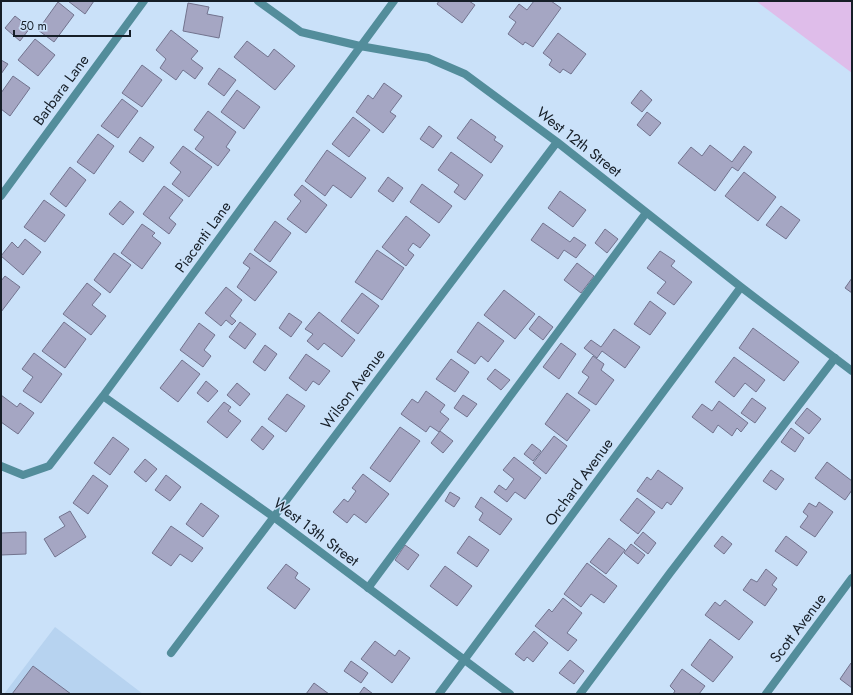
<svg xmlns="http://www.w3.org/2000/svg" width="853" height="695" font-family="Jost,sans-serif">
	<rect width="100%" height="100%" fill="#cae1f9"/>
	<path fill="#b7d3f0" d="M55,627L143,694H4Z"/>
	<path fill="#dfbdea" d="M757,1H852V73L756,1Z"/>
	<path fill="#a5a6c3" stroke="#72738e" d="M68,1H94L85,14Z
		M439,1H469L475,5L462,23L437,4Z
		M534,1H551L561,8L533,47L525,42L523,45L508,34L516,22L509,17L519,4L527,10Z
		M58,2L74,15L54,42L38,30Z
		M188,3L209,7L207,14L223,17L219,38L183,31Z
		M15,16L30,28L20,41L5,28Z
		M171,30L198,51L191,59L203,68L195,79L183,70L176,80L160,68L166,59L156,50Z
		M558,33L586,54L571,74L563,69L560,73L549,65L552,60L543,53Z
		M35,39L55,55L38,76L18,60Z
		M247,41L268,57L274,49L295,66L275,90L234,57Z
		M1,60L8,64L1,74Z
		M142,65L162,80L142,107L122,93Z
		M219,68L236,80L224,96L208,84Z
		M13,76L30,88L10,116L1,109V93Z
		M384,83L402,96L390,112L396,116L383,133L356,112L368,95L373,99Z
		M237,90L260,107L244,129L221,112Z
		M641,90L652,100L642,112L631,103Z
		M122,99L138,111L118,138L101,126Z
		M208,111L236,132L226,147L230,150L218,166L195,149L204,137L194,130Z
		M647,112L661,123L650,136L637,125Z
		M353,117L370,130L349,157L332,144Z
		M471,119L496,137L494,140L503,146L491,163L457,138Z
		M429,126L442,136L433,148L420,139Z
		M98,134L114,146L94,174L77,162Z
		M140,137L154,147L143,162L129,152Z
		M710,145L732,162L744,146L752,152L738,171L732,167L715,191L678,163L691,147L702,156Z
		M183,146L212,167L189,197L172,184L181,172L170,163Z
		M327,150L366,178L351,198L333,185L325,196L305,181Z
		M451,152L483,175L465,200L454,192L459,185L438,170Z
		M70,167L86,180L66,207L50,194Z
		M744,172L776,197L758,221L725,196Z
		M388,177L403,188L393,202L378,191Z
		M422,184L452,206L439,223L410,202Z
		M302,185L327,205L306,233L287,219L301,201L294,195Z
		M164,186L183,200L169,218L176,224L169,234L143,214Z
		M560,191L586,210L573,227L548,208Z
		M44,200L65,215L45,242L24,227Z
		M120,201L134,212L123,225L109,214Z
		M781,206L800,220L786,239L766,225Z
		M406,216L430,235L420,248L413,243L408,250L414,255L406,266L382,247Z
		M275,221L291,233L270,262L254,250Z
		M543,223L570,242L574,237L586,245L576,258L564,250L558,259L531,240Z
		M142,224L155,233L152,236L161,243L142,269L121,253Z
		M605,229L618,239L607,253L595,243Z
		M25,239L41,252L23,275L1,256L12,242L18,248Z
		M377,250L404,268L382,300L355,282Z
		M660,251L675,261L671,266L692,282L674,305L657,293L666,282L647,268Z
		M114,253L131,265L110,293L94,280Z
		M250,253L277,272L255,301L237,287L250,268L243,263Z
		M577,263L594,276L581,293L564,280Z
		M5,276L20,287L1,312V281Z
		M852,278V293L845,288Z
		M87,283L101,294L92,305L106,316L91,335L63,314Z
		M226,287L242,300L230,316L236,321L232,325L226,320L221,326L205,313Z
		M504,290L535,314L515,339L484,315Z
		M362,293L379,306L358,334L341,321Z
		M650,301L666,313L650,335L634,324Z
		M319,312L355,340L342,357L324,343L318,350L307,341L313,334L305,329Z
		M289,313L302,322L291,337L279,328Z
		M539,316L553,327L543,340L529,329Z
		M64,322L86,339L65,368L42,351Z
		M240,322L256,334L245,349L229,337Z
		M478,322L504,341L488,362L481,356L475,364L457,352Z
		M199,323L215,335L204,350L211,356L203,367L180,350Z
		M753,328L799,362L784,381L739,348Z
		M614,329L640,347L625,368L602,351L597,358L584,348L591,340L601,347Z
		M561,343L576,354L559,379L543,367Z
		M265,345L277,354L265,371L253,362Z
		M34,353L62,374L41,403L23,391L33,377L22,369Z
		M306,354L330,371L319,385L313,381L306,391L289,378Z
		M593,356L604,364L601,370L614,380L596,405L578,393L589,377L582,372Z
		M734,357L765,380L756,392L745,383L734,397L715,382Z
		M451,359L469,372L455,392L436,379Z
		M182,360L200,374L178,402L160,388Z
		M495,369L510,380L501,390L487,379Z
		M206,381L218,391L208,402L197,393Z
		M237,383L250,394L240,406L227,395Z
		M426,391L445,405L440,412L449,419L439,432L430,426L426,432L401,414L412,399L418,403Z
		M567,393L590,410L567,441L545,424Z
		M287,394L305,406L286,432L268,419Z
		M1,395L17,407L20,403L34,413L18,434L1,422Z
		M463,395L477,404L467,417L454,408Z
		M752,398L766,408L755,423L741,413Z
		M719,401L748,423L741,432L737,428L732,436L718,425L713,433L692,417L702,404L712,411Z
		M224,402L231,407L228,411L241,421L227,438L207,422Z
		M807,408L821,419L809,434L795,423Z
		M262,426L274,436L263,450L251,440Z
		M400,427L420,441L390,482L370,468Z
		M791,428L804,438L795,452L781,442Z
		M440,431L453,441L443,453L431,443Z
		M554,436L567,446L546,474L533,463Z
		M113,437L129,449L110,475L94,463Z
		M532,444L541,451L533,461L524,454Z
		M514,457L541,478L525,499L515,492L507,502L494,492L499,485L506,490L514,479L503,470Z
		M145,459L157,469L146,482L134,472Z
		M827,462L852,481V490L845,500L815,478Z
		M658,470L683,488L671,505L667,502L662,509L637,491L647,477L651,480Z
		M771,470L784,479L776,490L763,481Z
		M363,474L389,494L366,523L354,514L347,523L333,512L344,499L348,502L356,491L352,488Z
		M93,475L108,486L88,514L73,503Z
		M166,475L181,487L170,501L155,490Z
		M450,492L460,498L454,507L445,501Z
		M481,497L512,519L500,535L479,520L483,513L475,507Z
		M637,498L655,512L638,534L620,520Z
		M819,502L833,512L815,537L800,527L808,516L803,512L809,503L816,507Z
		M201,503L219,516L203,537L186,524Z
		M70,511L86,537L55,557L44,539L65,526L59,517Z
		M171,526L203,548L192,562L180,554L171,566L152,553Z
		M26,532V554L1,555V533Z
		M643,532L656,543L648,554L634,543Z
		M469,536L489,550L477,567L457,553Z
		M722,536L732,544L724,554L714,546Z
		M786,536L807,552L797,566L775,551Z
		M609,538L625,550L606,574L590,562Z
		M631,544L645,555L638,564L624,553Z
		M405,545L419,555L408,570L395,560Z
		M587,563L617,586L604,603L591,594L581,607L564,594Z
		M286,564L298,573L295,578L310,589L295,609L267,588Z
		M445,566L472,586L457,606L430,586Z
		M766,569L777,578L772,585L777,589L765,606L743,590L751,579L757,582Z
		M563,598L582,613L567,633L577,640L568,651L535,626L549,609L552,612Z
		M725,600L753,622L739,640L705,615L715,602L720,606Z
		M534,631L548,643L533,662L527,657L524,661L515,654Z
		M710,639L733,657L713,682L691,665Z
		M375,641L395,656L399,650L410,658L392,683L361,659Z
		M570,660L584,671L574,684L559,673Z
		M351,661L368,673L361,683L344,671Z
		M851,663L852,664V688L840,679Z
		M33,666L71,694H12Z
		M682,669L705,686L699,694H673L675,691L670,686Z
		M314,683L329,694H306Z
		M364,687L373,694H359Z"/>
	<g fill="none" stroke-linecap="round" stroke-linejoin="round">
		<path stroke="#538d9b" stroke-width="8" d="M368,588L646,213
			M580,694L670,573L835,358"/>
		<path stroke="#538d9b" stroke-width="8" d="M258,1L301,32L360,46L428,58L465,74L557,142L741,287L852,371
			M1,196L144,1
			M103,396L275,518L510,694
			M1,466L23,475L49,466L103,396L394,1
			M171,653L557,142
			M439,694L741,287
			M766,694L852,578"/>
	</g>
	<g text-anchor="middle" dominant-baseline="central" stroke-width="3" stroke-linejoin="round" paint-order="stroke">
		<g font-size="15" fill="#161e27" stroke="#cae1f9">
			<text transform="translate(61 90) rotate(-54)">Barbara Lane</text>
			<text transform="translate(579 142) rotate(38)">West 12th Street</text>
			<text transform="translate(203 237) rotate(-54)">Piacenti Lane</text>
			<text transform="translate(353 389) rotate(-53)">Wilson Avenue</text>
			<text transform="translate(579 482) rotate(-54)">Orchard Avenue</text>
			<text transform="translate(316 532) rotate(37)">West 13th Street</text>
			<text transform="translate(798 628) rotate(-53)">Scott Avenue</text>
		</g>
	</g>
	<rect width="853" height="695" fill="none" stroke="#161e27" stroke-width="4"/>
	<path d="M14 30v6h116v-6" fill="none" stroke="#161e27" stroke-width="2"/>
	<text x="20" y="30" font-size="12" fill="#161e27" stroke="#cae1f9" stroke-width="3" paint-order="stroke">50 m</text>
</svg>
